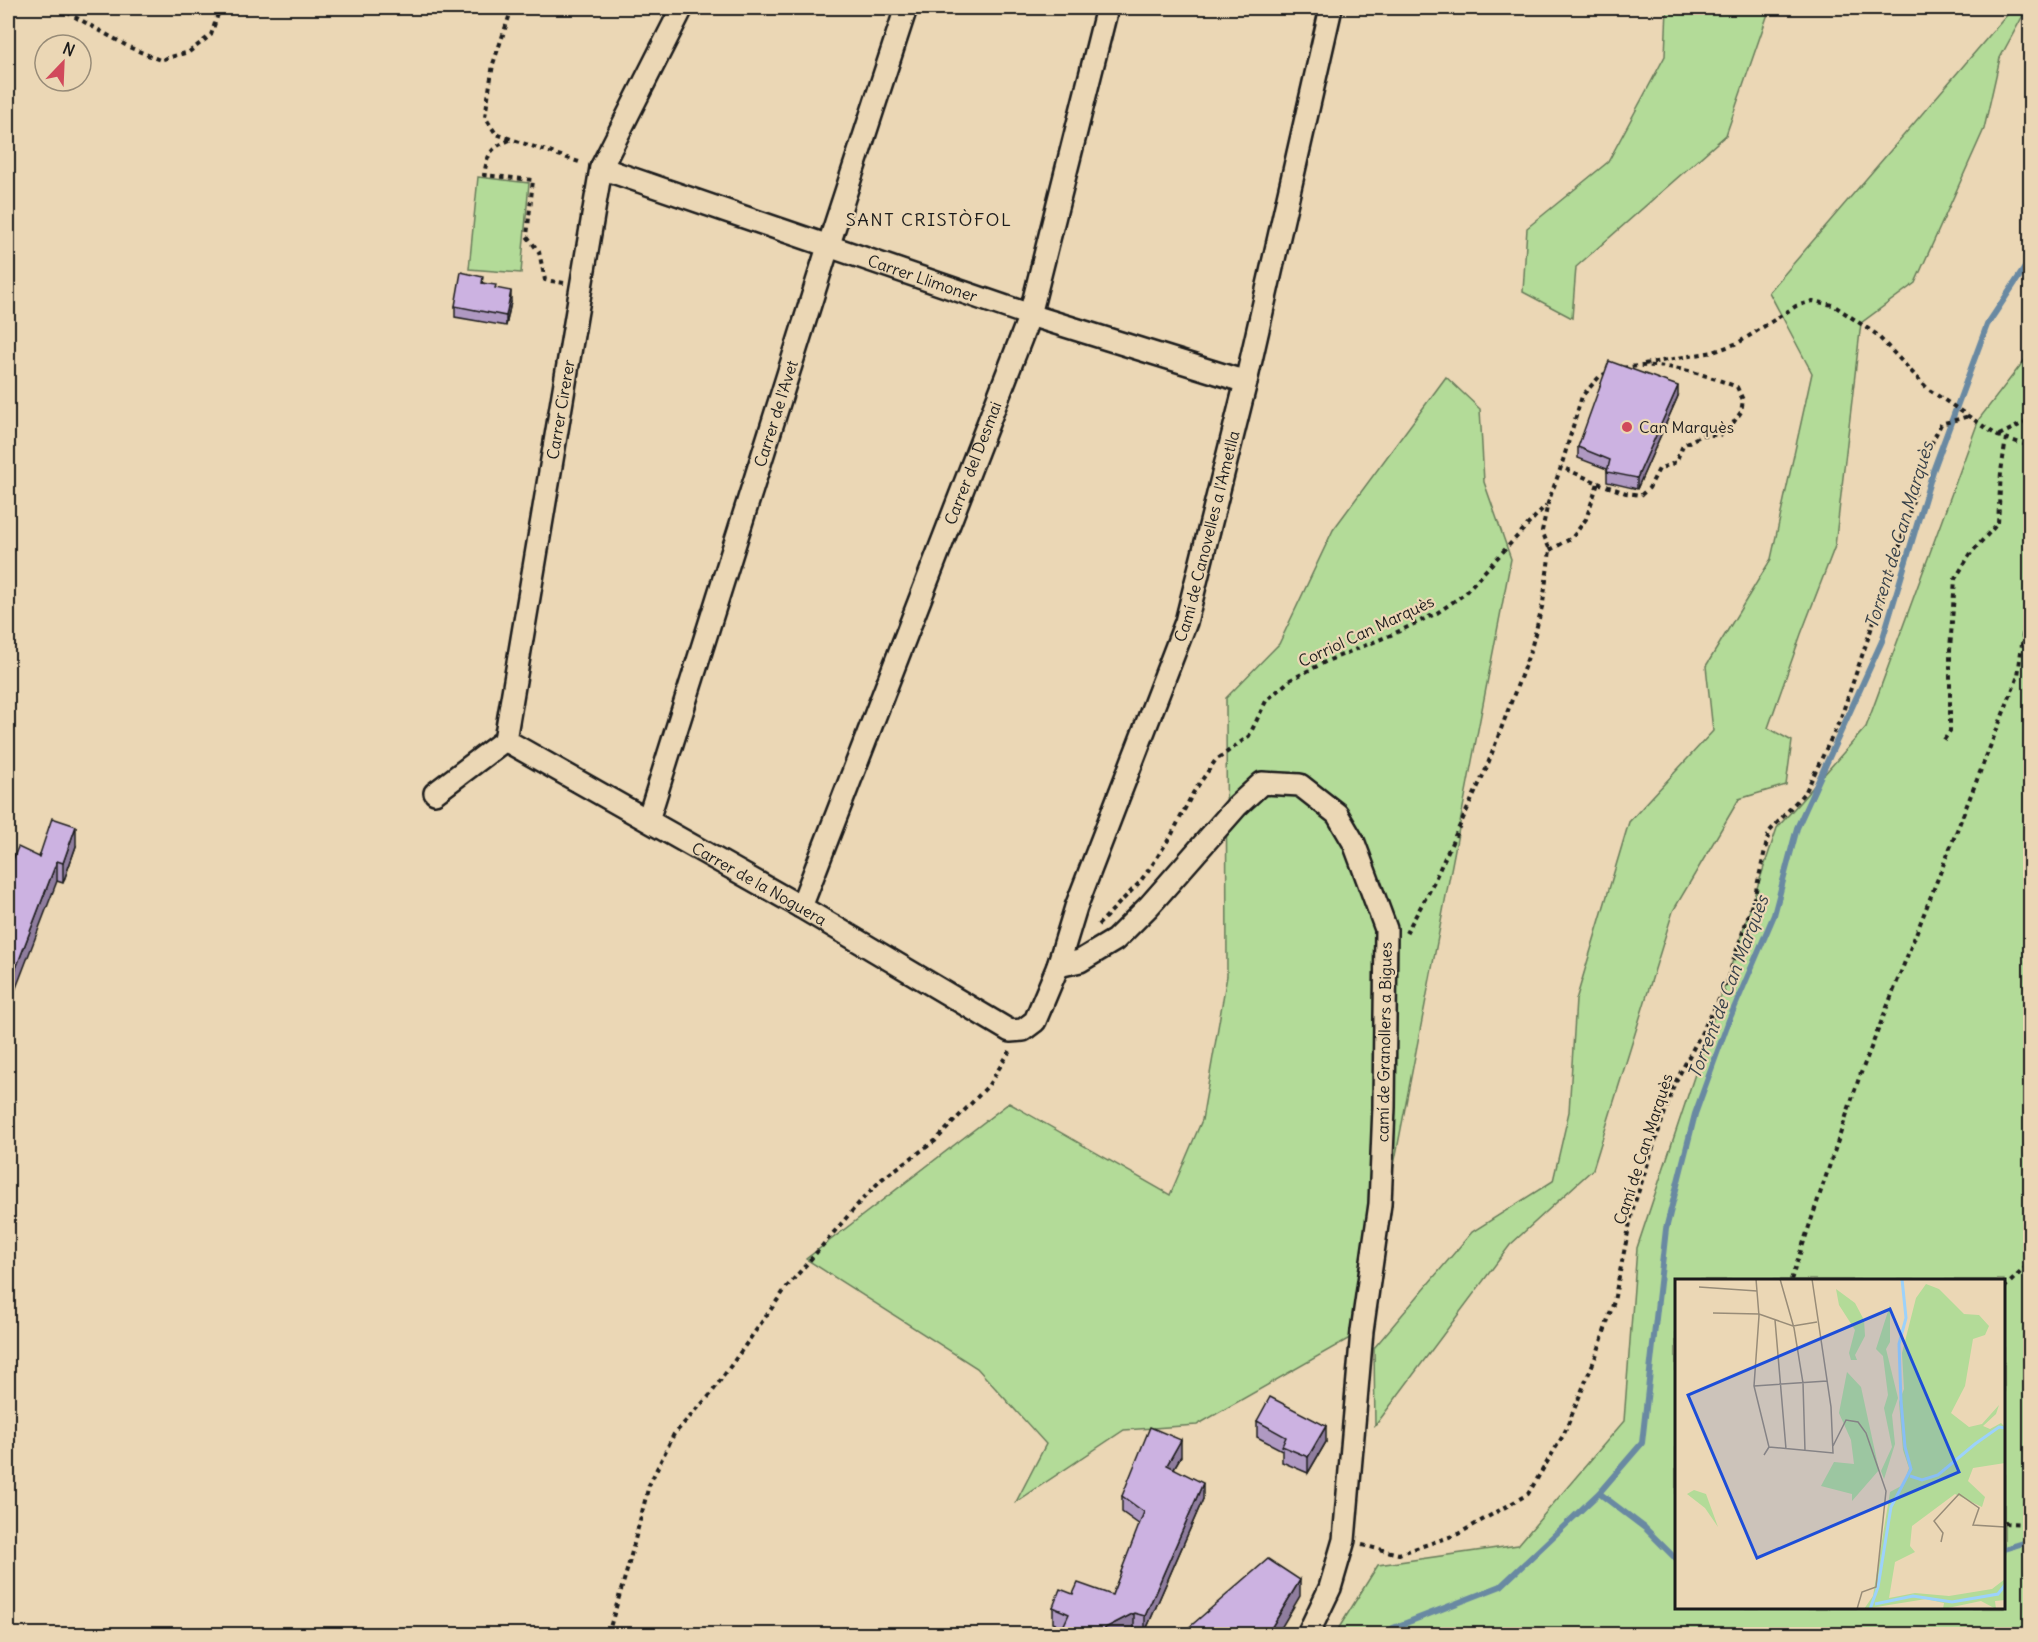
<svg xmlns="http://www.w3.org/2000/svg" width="2038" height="1642" font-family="Delius,sans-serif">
	<rect width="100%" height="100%" fill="#ebd7b5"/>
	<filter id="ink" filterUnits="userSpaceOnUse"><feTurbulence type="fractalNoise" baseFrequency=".0167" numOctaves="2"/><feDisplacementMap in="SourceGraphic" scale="12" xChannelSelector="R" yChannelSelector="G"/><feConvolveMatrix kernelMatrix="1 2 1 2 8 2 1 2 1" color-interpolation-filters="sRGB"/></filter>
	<g filter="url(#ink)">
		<path fill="#b3db98" stroke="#687c5a" stroke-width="1.5" fill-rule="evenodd" d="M1667,8H1770L1726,135L1576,267L1572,318L1523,292L1527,228L1608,162L1665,56Z
			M2013,8H2027L2000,58L1984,129L1915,283L1861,323L1835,546L1801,634L1768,728L1792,741L1786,785L1739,799L1673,911L1593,1169L1510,1245L1375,1426L1374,1348L1472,1232L1553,1181L1569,1112L1576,1000L1629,822L1713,731L1706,666L1771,559L1812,373L1769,292Z
			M478,177L529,183L521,273L469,269Z
			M2030,353V1634H1335L1378,1565L1518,1545L1624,1421L1637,1248L1777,828L1866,727L1979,419ZM2004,1280V1608H1676V1280Z
			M1446,377L1480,409L1484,482L1511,559L1362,1331L1197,1425L1124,1430L1016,1502L1046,1444L977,1368L806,1259L1009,1103L1170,1195L1202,1120L1227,976L1226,698L1279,644L1333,530Z"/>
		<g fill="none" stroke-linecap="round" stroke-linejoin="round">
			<path stroke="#6989a2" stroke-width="6" d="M1599,1493L1645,1528L1676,1559
				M2004,1549L2030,1541
				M1386,1634L1393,1628L1501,1586L1599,1493L1642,1443L1666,1229L1695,1114L1729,1020L1774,915L1797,828L1882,641L1933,471L1987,325L2030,260"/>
			<defs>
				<g id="minor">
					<path id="s1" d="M601,168L1030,315L1246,382"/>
					<path id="s2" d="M505,740L801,907L1010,1031L1023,1030L1035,1021L1058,966L1076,907L1186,622L1246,382L1331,8"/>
					<path id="s3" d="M435,793L505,740L601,168L682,8"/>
					<path id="s4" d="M648,820L828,247L906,8"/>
					<path id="s5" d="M801,907L1030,315L1107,8"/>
					<path d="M1058,966L1080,961L1115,940L1149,906L1237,806L1262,783L1300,785L1337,814L1354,843L1386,929L1384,1107L1380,1204L1362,1331L1344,1540L1330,1588L1308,1634"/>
				</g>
			</defs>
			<use href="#minor" stroke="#1c1c1c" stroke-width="26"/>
			<path stroke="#1c1c1c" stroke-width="4" stroke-dasharray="4.5 4.5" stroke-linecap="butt" d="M59,8L131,48L160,60L189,52L211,35L220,8
				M512,8L493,64L485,117L496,134L582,163
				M510,140C490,148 488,153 484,175L533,180L527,236L539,252L545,280L564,283
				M1644,364L1713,352L1738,343L1796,306L1813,301L1833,305L1876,334L1928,389L1998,436L2030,446
				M2025,422L2030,414
				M1999,435L2030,420
				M1598,483L1626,493L1641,495L1649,488L1659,469L1676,462L1683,445L1702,435H1720L1731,426L1741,412L1743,400L1737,387C1699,372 1663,361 1622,368
				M1550,550L1572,538L1586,519L1598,483L1561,467
				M1944,740L1950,731V650L1955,579L1971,553L1998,523L2001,472L2006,438
				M8,839V856
				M1098,925L1139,883L1153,864L1172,834L1193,793L1215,761L1249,736L1266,701L1290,680L1327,661L1391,635L1437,613L1463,595L1546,505
				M1406,933L1429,892L1486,769L1531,649L1543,603L1550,550L1542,531L1548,503L1561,467L1582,396L1600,376L1610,372
				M1791,1280L1859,1078L2018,676L2030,579
				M2004,1288L2030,1263
				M2004,1523L2030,1524
				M1362,1545L1399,1554L1458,1534L1528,1494L1564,1434L1598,1351L1614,1301L1633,1208L1674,1085L1723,992L1755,895L1769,832L1806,791L1840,720L1900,545L1926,455L1941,424L1969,416
				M608,1634L628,1567L649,1485L674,1434L710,1395L786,1288L859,1203L882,1179L935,1141L988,1086L1010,1051"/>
			<use href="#minor" stroke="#ebd7b5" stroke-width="21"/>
		</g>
		<path fill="#af99c2" stroke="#1c1c1c" stroke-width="1.5" d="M483,283L496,289L511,302L506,326L455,317V306Z
			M1678,396L1637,489L1607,482V469L1578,458V447Z
			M76,846L63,883L57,881L39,857Z
			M1257,1421L1326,1442L1308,1473L1282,1462V1450L1257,1437Z
			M1181,1456L1174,1468L1203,1499L1145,1632L1134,1629L1124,1635H1063V1627L1053,1623V1607L1073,1594L1112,1595L1140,1525L1122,1512V1496Z"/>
		<path fill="#8f7d9e" stroke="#1c1c1c" stroke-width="1.5" d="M511,291V302L506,326V316Z
			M1678,386V396L1637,489V478Z
			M76,826V846L63,883V863Z
			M57,861V881L8,1009V989Z
			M1326,1426V1442L1308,1473V1457Z
			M1181,1440V1456L1167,1480V1465Z
			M1203,1483V1499L1145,1632V1616Z
			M1300,1580V1596L1277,1635H1267Z
			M1134,1613V1629L1124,1635H1102L1105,1628Z"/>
		<path fill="#ccb2e1" stroke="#1c1c1c" stroke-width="1.5" d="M461,272L483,277L482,283L496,285L495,288L511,291L506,316L455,306Z
			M1609,361L1678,386L1637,478L1607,472L1610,460L1578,447Z
			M52,818L76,826L63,863L57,861L8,989V872L18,847L39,857Z
			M1270,1397L1326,1426L1308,1457L1282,1446L1286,1437L1257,1421Z
			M1150,1427L1181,1440L1167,1465L1203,1483L1145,1616L1134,1613L1105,1628L1102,1635H1079L1063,1627L1069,1614L1053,1607L1060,1589L1073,1594L1078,1583L1112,1595L1144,1512L1122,1496Z
			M1268,1559L1300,1580L1267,1635H1191L1186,1630Z"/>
	</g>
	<circle fill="#d1495b" stroke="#ebd7b5" stroke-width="2" cx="1627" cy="427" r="6"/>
	<g text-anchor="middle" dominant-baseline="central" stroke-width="4.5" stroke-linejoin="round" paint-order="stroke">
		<g font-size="16" fill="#1c1c1c" stroke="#ebd7b5">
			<text stroke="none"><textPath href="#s1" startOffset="340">Carrer Llimoner</textPath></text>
			<text stroke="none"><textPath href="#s3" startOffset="423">Carrer Cirerer</textPath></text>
			<text stroke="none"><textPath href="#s4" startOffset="426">Carrer de l'Avet</textPath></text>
			<text stroke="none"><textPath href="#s5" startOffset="476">Carrer del Desmai</textPath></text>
			<text stroke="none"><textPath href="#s2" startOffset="1126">Camí de Canovelles a l'Ametlla</textPath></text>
			<text transform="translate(1366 631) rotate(-25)">Corriol Can Marquès</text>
			<text stroke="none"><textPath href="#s2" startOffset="292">Carrer de la Noguera</textPath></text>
			<text transform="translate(1384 1042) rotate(-89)">camí de Granollers a Bigues</text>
			<text transform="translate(1643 1149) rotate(-72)">Camí de Can Marquès</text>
		</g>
		<g font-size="16" fill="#1c1c1c" stroke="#ebd7b5" text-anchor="start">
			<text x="1639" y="427">Can Marquès</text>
		</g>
		<g font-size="18" letter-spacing="1.5" fill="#1c1c1c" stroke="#ebd7b5">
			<text x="929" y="219">SANT CRISTÒFOL</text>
		</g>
		<g font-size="18" font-style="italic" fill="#364049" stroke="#ebd7b5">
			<text transform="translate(1899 535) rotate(-73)">Torrent de Can Marquès</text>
			<text transform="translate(1728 987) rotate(-69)">Torrent de Can Marquès</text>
		</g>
	</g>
	<g transform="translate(1675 1279)">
		<rect width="330" height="330" fill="#ebd7b5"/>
		<path d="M251,5L264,10L289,35L304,36L314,47L310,56L298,60L290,107L276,134L294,148L307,145L324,126L321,135L308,147L315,150L326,144L330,148V184L298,189L293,202L310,218L307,228L280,215L237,247L235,267L240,273L220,283L214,319L240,314L274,317L317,310L330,300V321L320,322L321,330L306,322L268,330L269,324L251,320L189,330L198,317L215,213L228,206L234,189L228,171L224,123L229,110L227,74L241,19ZM161,10L180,24L189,41L190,57L180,76L182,81H176L174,74L180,51L164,26ZM215,26V63L211,70L223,119L217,136L220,165L209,200L206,192L217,168L209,129L213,116L208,77L201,70ZM172,93L186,108L204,191L177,222V215L146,207L159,183L179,185L176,161L164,134ZM19,211L31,215L43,248L30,229L12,215Z" fill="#b3db98"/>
		<path fill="none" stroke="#9cd2fb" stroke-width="3" d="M235,197L247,201L263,196L300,165L324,148L330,149M200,325L238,317L277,323L323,315L330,306M195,330L203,308L216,228L236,190L230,168L226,122L224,65L231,39L227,0"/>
		<path fill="none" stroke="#988c78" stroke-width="1.5" d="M81,0L84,37L79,107L94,168L89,176M105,0L119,49L128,104L130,172M24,8L82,12M38,34L84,35L118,47L142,43M100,41L111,170M79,107L152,102M158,167L171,141L183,143L191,154L211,212L201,308L187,313L182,330M94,168L158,174L156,128L137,0M266,263L268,254L259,242L284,215L304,229L298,246L330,248"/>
		<path fill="#1d4ed8" fill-opacity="0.15" stroke="#1d4ed8" stroke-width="3" d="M215,30L284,193L82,279L13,116Z"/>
		<rect width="330" height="330" fill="none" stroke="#1c1c1c" stroke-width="3"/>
	</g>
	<rect width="2038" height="1642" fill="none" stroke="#ebd7b5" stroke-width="30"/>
	<rect x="15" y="15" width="2008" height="1612" fill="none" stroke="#1c1c1c" stroke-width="2" filter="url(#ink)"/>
	<g transform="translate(63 63) rotate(23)"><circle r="28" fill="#ebd7b5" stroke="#988c78" stroke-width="1.5"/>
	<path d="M0-4.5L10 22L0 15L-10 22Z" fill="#d1495b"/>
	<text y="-9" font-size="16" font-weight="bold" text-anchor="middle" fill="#1c1c1c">N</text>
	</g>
</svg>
